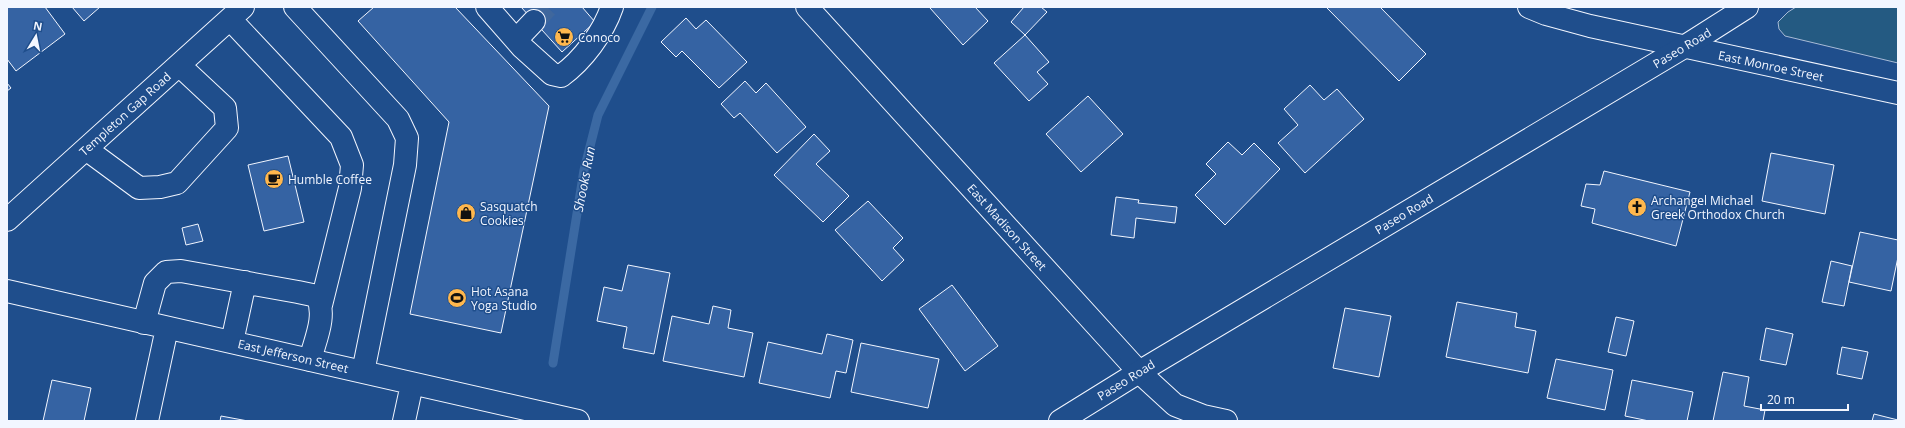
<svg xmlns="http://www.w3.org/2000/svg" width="1905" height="428" font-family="'Open Sans',sans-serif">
	<rect width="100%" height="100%" fill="#1f4e8c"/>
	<path fill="#245a82" stroke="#a8bbd7" d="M1796,7H1898V63L1785,36L1779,29L1778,22L1788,12Z"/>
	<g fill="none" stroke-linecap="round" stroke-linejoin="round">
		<path stroke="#3b69a3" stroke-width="9" d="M553,363L584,170L598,115L652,7"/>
	</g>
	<path fill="#3563a3" stroke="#f2f6ff" d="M7,7H45L65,34L16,71L7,59Z
		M72,7H100L84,21Z
		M374,7H455L549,106L501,333L410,314L449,122L358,21Z
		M521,7H582L595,22L562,52Z
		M931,7H975L988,21L963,45L930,8Z
		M1024,7H1041L1047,12L1025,35L1011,22Z
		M1326,7H1380L1426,54L1399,81Z
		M686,18L696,29L706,20L747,62L719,88L682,51L676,57L661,42Z
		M1025,35L1049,62L1037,72L1048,84L1029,101L994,63Z
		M745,81L756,93L766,83L806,127L777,153L740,113L734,118L721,104Z
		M7,83L11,88L7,91Z
		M1310,85L1324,100L1337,89L1364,119L1305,173L1278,143L1298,125L1284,109Z
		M1088,96L1123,134L1081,172L1046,134Z
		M814,134L830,151L816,164L849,196L823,222L774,175Z
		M1228,142L1242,155L1254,143L1280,169L1225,225L1195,195L1216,174L1206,164Z
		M1771,153L1834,165L1825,214L1762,201Z
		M288,156L304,222L264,231L248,165Z
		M1604,171L1690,192L1676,246L1592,223L1595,209L1581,206L1586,184L1600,185Z
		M1116,197L1139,200L1138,203L1177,207L1175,223L1136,218L1134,238L1111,235Z
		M868,201L903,238L893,248L904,260L882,281L835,230Z
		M198,224L203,241L186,245L182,228Z
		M1860,232L1898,240V257L1891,291L1849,282Z
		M1831,261L1852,266L1844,306L1822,302Z
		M628,265L670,273L654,354L623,348L627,327L597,321L604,287L622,291Z
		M952,285L998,346L965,371L919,309Z
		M1457,302L1517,313L1515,327L1536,331L1528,373L1446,357Z
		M713,306L731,310L728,328L753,333L744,377L663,361L672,316L709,324Z
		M1345,308L1391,316L1379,377L1333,368Z
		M1616,317L1634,321L1626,356L1608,352Z
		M1766,328L1793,334L1786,365L1760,360Z
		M827,334L853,340L846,373L836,371L830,398L759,383L768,342L822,354Z
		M861,343L939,359L928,408L851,392Z
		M1842,347L1868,352L1862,379L1837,374Z
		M1556,359L1613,370L1605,410L1547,398Z
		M1723,372L1749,377L1744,406L1765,410L1763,421H1713Z
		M52,380L91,388L84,421H43Z
		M1632,380L1693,392L1687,421H1649L1625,416Z
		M1874,414L1898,420V421H1872Z
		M221,416L248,421H220Z"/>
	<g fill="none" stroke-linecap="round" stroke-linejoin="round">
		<path stroke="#3f679d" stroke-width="22" stroke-dasharray="22 11" stroke-linecap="butt" d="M534,21L547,7"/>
		<defs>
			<path id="minor" d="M295,7L398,119L407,138L405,165L363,372
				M487,7L522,47L552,74L561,76C583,60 603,33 612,7
				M807,7L1139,372L1175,405L1203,416L1226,421
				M1529,7L1546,14L1590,26L1898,93
				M230,19L341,137L352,165L350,188L321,305
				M516,40L534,21
				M86,149L139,188L160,187L177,183L227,128L225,108L179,65
				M7,220L243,7
				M7,291L578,421
				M144,323L155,283L166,272L181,271L298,292L317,296C327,316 315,340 310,360
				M232,342L245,282
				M147,421L167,328
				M404,421L412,384"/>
			<path id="major" d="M1060,421L1139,372L1684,47L1747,7"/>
		</defs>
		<use href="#minor" stroke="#f2f6ff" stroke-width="24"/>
		<use href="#major" stroke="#f2f6ff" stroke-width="24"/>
		<use href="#minor" stroke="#1f4e8c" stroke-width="22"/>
		<use href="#major" stroke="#1f4e8c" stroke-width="22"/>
	</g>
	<defs>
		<symbol id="supermarket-disc" viewBox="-11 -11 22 22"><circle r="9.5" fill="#ffb74d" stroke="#1f4e8c"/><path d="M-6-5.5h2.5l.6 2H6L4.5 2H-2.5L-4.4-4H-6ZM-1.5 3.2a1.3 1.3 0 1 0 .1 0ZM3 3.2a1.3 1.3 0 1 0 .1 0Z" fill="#111"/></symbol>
		<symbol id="cafe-disc" viewBox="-11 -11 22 22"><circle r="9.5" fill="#ffb74d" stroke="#1f4e8c"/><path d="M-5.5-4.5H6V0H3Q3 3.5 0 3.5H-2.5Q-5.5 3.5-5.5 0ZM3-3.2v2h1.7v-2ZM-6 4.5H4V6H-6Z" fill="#111"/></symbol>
		<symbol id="church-disc" viewBox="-11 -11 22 22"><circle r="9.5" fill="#ffb74d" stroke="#1f4e8c"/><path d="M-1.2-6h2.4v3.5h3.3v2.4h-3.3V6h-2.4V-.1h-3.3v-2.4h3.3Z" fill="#111"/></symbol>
		<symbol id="shop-disc" viewBox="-11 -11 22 22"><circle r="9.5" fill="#ffb74d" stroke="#1f4e8c"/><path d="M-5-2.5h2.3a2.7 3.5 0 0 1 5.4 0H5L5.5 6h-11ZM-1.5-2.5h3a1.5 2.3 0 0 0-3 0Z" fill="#111"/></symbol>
		<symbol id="stadium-disc" viewBox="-11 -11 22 22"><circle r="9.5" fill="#ffb74d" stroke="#1f4e8c"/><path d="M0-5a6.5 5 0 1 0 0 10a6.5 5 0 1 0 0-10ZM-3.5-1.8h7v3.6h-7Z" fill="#111"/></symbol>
	</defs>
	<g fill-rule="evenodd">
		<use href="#supermarket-disc" x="553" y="26" width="22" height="22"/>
		<use href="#cafe-disc" x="263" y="168" width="22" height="22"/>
		<use href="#church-disc" x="1626" y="196" width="22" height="22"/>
		<use href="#shop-disc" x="455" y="202" width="22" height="22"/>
		<use href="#stadium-disc" x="446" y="287" width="22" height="22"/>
	</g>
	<g text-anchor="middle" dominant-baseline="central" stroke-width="3" stroke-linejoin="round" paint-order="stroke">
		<g font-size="12" fill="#f2f6ff" stroke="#1f4e8c" text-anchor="start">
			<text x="578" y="37">Conoco</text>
			<text x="288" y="179">Humble Coffee</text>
			<text x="1651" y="200">Archangel Michael<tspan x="1651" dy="14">Greek Orthodox Church</tspan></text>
			<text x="480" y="206">Sasquatch<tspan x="480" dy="14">Cookies</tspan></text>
			<text x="471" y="291">Hot Asana<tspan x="471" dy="14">Yoga Studio</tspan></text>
		</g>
		<g font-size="12" fill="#f2f6ff" stroke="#1f4e8c">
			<text transform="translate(1682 48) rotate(-31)">Paseo Road</text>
			<text transform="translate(1771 66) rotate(12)">East Monroe Street</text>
			<text transform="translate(125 114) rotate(-42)">Templeton Gap Road</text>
			<text transform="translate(1404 214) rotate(-31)">Paseo Road</text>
			<text transform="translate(1007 227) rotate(48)">East Madison Street</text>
			<text transform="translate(293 356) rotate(13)">East Jefferson Street</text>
			<text transform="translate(1126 380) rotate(-32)">Paseo Road</text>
		</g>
		<g font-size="13" font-style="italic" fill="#f2f6ff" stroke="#1f4e8c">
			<text transform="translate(584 179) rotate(-79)">Shooks Run</text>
		</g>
	</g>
	<rect width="1905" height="428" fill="none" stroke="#f2f6ff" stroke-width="16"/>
	<g transform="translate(36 36) rotate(10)" stroke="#1f4e8c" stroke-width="3" paint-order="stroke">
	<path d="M0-3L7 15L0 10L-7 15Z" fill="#f2f6ff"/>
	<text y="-6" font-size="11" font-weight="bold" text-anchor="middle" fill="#f2f6ff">N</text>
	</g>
	<path d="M1761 404v6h87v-6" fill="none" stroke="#f2f6ff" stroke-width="2"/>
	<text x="1767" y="404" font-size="12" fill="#f2f6ff" stroke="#1f4e8c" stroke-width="3" paint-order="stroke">20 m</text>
</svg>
